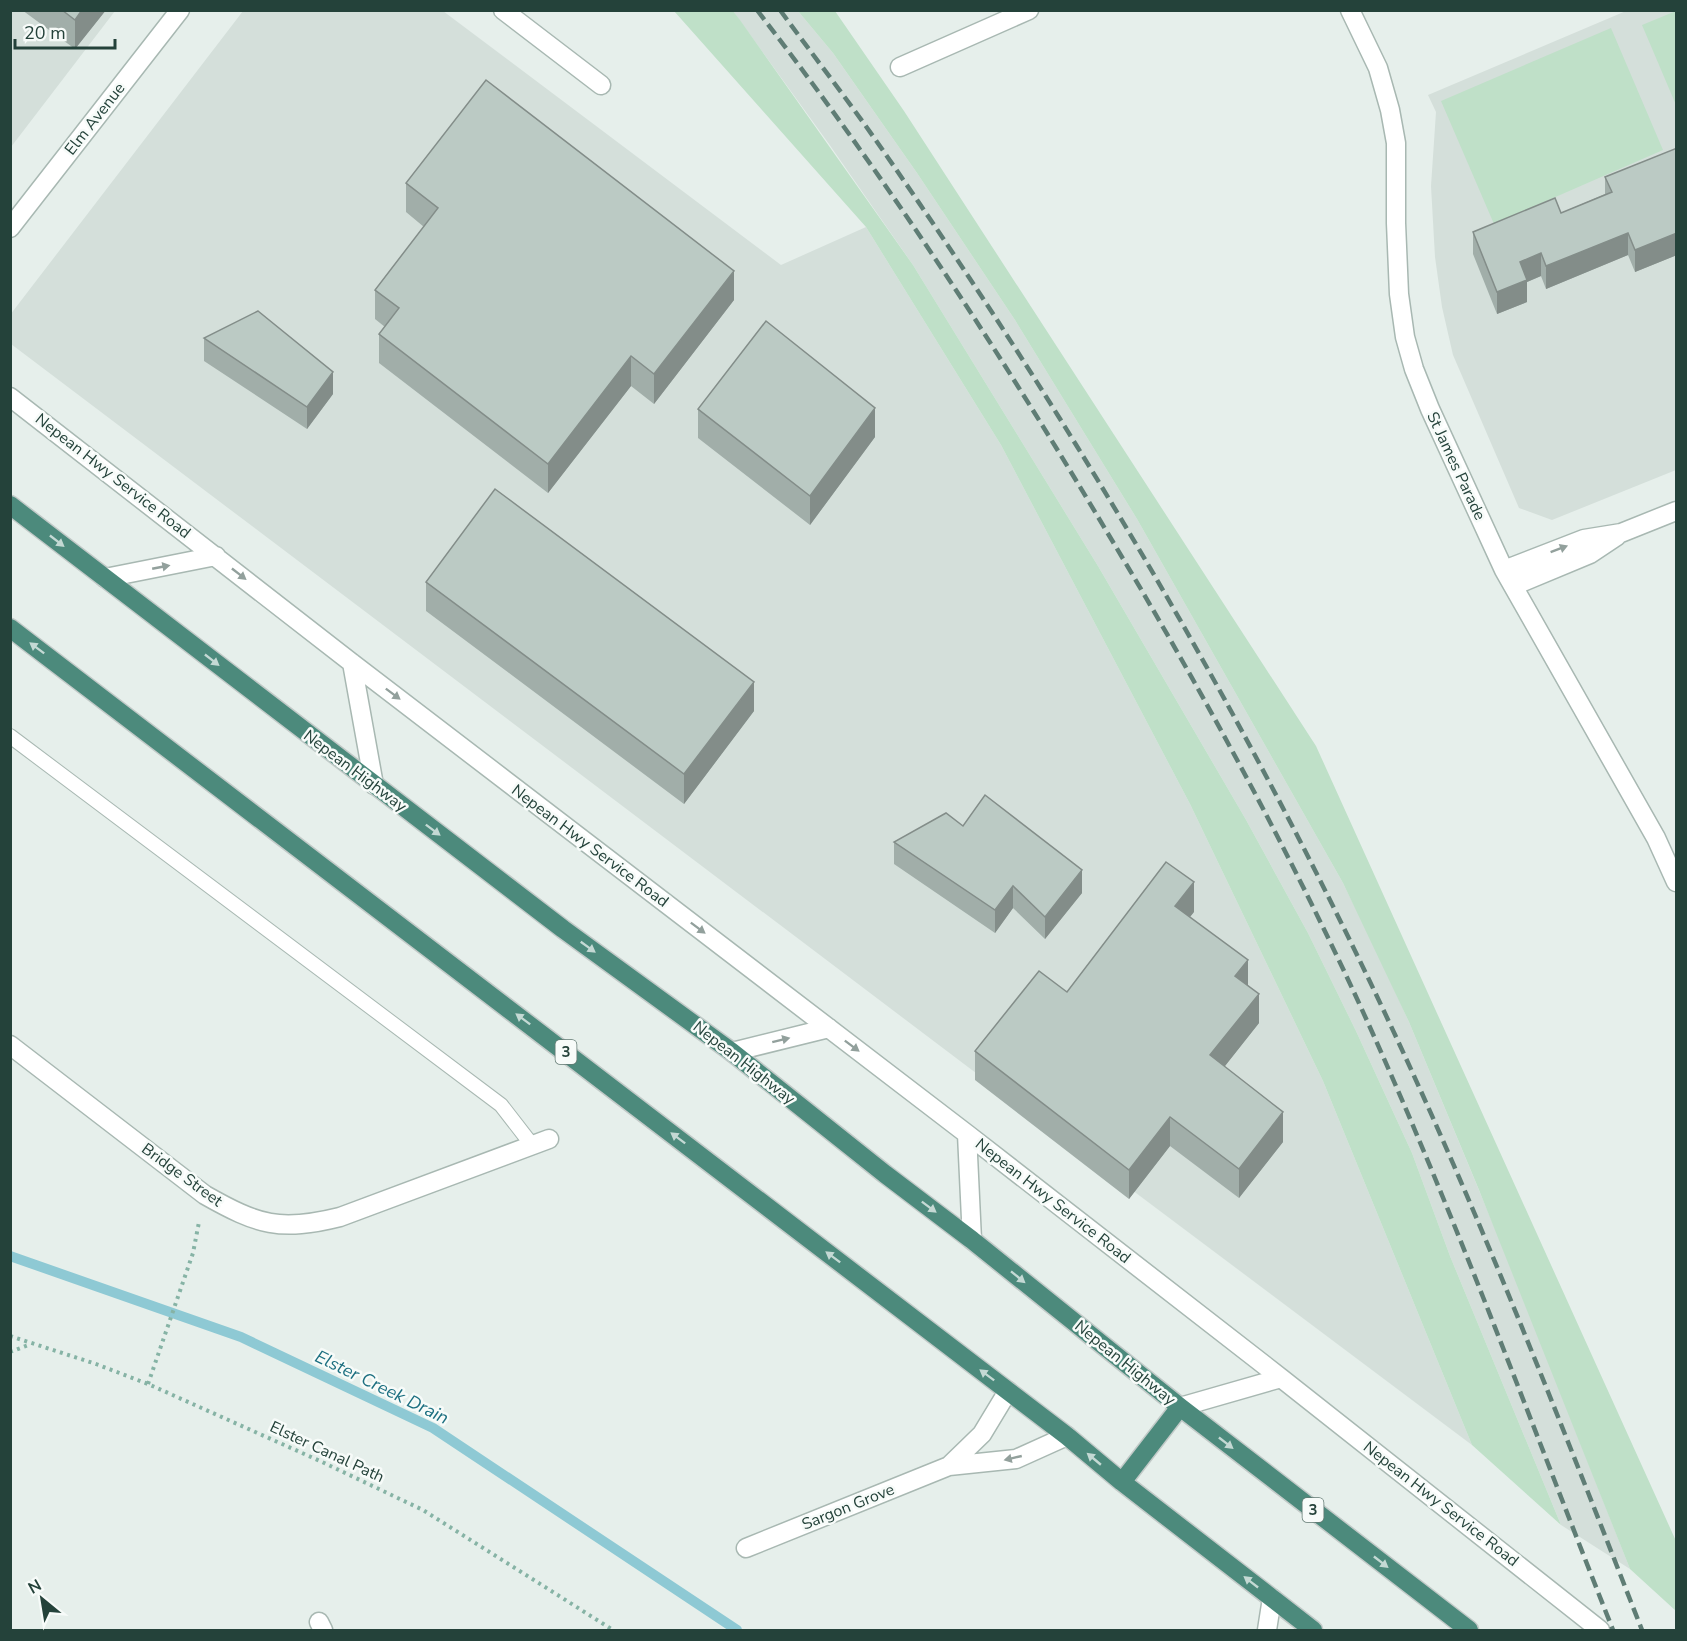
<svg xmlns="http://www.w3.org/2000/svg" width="1687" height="1641" font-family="'Nunito Sans',sans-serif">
	<rect width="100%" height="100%" fill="#e6efeb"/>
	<path fill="#d4dfda" d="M11,11H115L11,147Z
		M243,11H443L781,265L866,227L1001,445L1190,804L1323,1081L1472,1445L968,1067L11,344L10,315Z
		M733,11H798L833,53L917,173L1015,320L1137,519L1343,883L1377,952L1409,1022L1518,1284L1630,1569L1561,1525L1450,1256L1412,1153L1356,1031L1308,933L1245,818L1098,566L913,265L829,144Z
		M1626,11H1676V470L1552,520L1519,508L1453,355L1442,307L1435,257L1431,186L1436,112L1428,95Z"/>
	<path fill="#bfe0c8" d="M674,11H733L740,20L913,265L1098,566L1245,818L1308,933L1356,1031L1412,1153L1450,1256L1561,1525L1472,1445L1323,1081L1190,804L1001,445L866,227Z
		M798,11H835L904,111L1316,746L1676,1541V1611L1630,1569L1479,1190L1409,1022L1343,883L1137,519L1015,320L917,173L833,53Z
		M1676,11V105L1642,25Z
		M1611,28L1663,150L1494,224L1441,101Z"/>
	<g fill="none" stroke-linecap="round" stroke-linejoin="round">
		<path stroke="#8ec9d4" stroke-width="10" d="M10,1256L241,1337L433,1428L737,1630"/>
		<defs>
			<path id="service" d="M10,736L501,1105L532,1145"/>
			<path id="minor" d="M503,10L601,85
				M1350,10L1378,68L1390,110L1396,143V223L1399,294L1405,337L1414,369L1430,409L1504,570L1656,838L1676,882
				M900,67L1029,10
				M10,228L180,10
				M10,397L352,663L967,1134L1281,1378L1600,1630
				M1504,570L1584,539L1621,533L1676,511
				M105,578L216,556
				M1513,586L1590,554L1617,536
				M352,663L374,785
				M10,1045L205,1195C258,1225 280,1232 340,1217L549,1139
				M732,1052L829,1028
				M967,1134L972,1240
				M1180,1407L1281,1378
				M949,1466L982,1434L1008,1391
				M746,1548L949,1466L1016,1459L1067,1436
				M319,1622L323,1630"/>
			<path id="tertiary" d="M1267,1630L1272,1598"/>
			<path id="trunk" d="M10,505L563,929L732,1052L885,1174L972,1240L1180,1407L1469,1630
				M10,628L1008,1391L1067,1436L1122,1482L1313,1630
				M1122,1482L1180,1407"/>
		</defs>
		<use href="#service" stroke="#a8b8b2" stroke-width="16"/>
		<use href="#minor" stroke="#a8b8b2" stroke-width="21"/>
		<use href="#tertiary" stroke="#a8b8b2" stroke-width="21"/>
		<use href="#trunk" stroke="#c2cac8" stroke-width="21"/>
		<path stroke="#86b3a5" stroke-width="4" stroke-dasharray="3 4.5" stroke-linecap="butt" d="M10,1336L96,1364L148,1384L320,1461L423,1510L613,1630
			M10,1352L31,1344
			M148,1384L193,1253L199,1222"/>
		<use href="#service" stroke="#fff" stroke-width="14"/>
		<use href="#minor" stroke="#fff" stroke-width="18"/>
		<use href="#tertiary" stroke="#fff" stroke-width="18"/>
		<use href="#trunk" stroke="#4c8a7c" stroke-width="18"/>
		<path stroke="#5f7d75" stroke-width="4.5" stroke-dasharray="12 6" stroke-linecap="butt" d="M757,10C885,176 1000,352 1107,532C1196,680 1279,832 1352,988C1449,1197 1528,1416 1613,1630
			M780,10C815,58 851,104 884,152C1076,428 1247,719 1390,1024C1483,1222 1562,1426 1642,1630"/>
	</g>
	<path fill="#a1aea9" d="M22,10H106L75,49Z
		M1677,148V255L1635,272L1628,255L1546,289L1541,276L1527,282V302L1497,314L1473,254V232L1561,213L1605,194V177Z
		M406,183L734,300L654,404L631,386L548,493L379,363V334L385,327L375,319V290L424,227L406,212Z
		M204,338L333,394L307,429L204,361Z
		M698,409L875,437L810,525L698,438Z
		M426,582L754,711L684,804L426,611Z
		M963,826L1082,893L1045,939L1013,908L995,933L894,864V842Z
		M1194,912L1189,917L1248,986L1259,1023L1224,1067L1283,1142L1239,1198L1170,1146L1129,1199L975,1080V1051Z"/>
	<path fill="#838d89" d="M82,10H106L75,49V20Z
		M1628,233V255L1546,289V266Z
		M1677,233V255L1635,272V250Z
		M1541,253V276L1527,282V302L1497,314V292L1520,262Z
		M734,271V300L654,404V374Z
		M631,356V386L548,493V464Z
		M333,372V394L307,429V407Z
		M875,408V437L810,525V496Z
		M754,682V711L684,804V774Z
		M1082,870V893L1045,939V917Z
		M1194,882V912L1175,936V906Z
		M1013,886V908L995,933V910Z
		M1248,960V990L1235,976Z
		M1259,994V1023L1210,1085V1055Z
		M1283,1112V1142L1239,1198V1169Z
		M1170,1117V1146L1129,1199V1170Z"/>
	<path fill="#bbcac4" stroke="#838d89" stroke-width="1.5" d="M62,10H82L75,20Z
		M486,80L734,271L654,374L631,356L548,464L379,334L399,308L375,290L438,208L406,183Z
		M1677,148V233L1635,250L1628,233L1546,266L1541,253L1520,262L1527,280L1497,292L1473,232L1555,198L1561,213L1612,192L1605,177Z
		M258,311L333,372L307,407L204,338Z
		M766,321L875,408L810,496L698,409Z
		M495,489L754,682L684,774L426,582Z
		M985,795L1082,870L1045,917L1013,886L995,910L894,842L946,813L963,826Z
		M1166,862L1194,882L1175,906L1248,960L1235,976L1259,994L1210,1055L1283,1112L1239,1169L1170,1117L1129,1170L975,1051L1039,971L1067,992Z"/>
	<defs><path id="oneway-solid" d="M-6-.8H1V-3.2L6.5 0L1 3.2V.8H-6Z" transform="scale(1.5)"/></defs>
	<g fill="#c4d9d4">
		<use href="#oneway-solid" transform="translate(57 541) rotate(38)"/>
		<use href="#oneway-solid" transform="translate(37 648) rotate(-143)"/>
		<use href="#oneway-solid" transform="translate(212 660) rotate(38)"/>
		<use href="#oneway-solid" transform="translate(433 830) rotate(37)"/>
		<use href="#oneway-solid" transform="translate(588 947) rotate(36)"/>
		<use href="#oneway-solid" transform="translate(523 1019) rotate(-143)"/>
		<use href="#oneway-solid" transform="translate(678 1138) rotate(-143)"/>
		<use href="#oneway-solid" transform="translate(929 1207) rotate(37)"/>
		<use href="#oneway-solid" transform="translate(833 1257) rotate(-143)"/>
		<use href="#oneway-solid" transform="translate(1018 1277) rotate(39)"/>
		<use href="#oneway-solid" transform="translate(987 1375) rotate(-143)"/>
		<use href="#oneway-solid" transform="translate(1226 1443) rotate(38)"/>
		<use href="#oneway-solid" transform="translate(1094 1459) rotate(-140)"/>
		<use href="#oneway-solid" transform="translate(1381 1562) rotate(38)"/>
		<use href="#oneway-solid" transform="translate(1251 1582) rotate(-142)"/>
	</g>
	<g fill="#92a09c">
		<use href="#oneway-solid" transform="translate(1559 549) rotate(-21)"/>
		<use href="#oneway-solid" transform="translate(161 567) rotate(-11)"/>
		<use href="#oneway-solid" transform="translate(239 574) rotate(38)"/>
		<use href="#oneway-solid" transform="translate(393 694) rotate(37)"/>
		<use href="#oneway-solid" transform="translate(698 928) rotate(37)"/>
		<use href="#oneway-solid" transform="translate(781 1040) rotate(-14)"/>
		<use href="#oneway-solid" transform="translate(852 1046) rotate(37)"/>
		<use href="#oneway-solid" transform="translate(1013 1458) rotate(167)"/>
	</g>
	<g text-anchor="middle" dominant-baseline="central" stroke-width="5" stroke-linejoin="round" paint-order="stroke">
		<g fill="#f7fbf9" stroke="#637a73" stroke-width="1.5">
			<rect x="555.5" y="1040" width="21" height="24" rx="4.5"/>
			<rect x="1302.5" y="1498" width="21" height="24" rx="4.5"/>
		</g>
		<g font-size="15" font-weight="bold" fill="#24423a">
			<text x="566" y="1052">3</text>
			<text x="1313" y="1510">3</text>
		</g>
		<g font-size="16" fill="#24423a" stroke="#f7fbf9">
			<text transform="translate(95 119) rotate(-52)">Elm Avenue</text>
			<text transform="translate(1456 466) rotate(65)">St James Parade</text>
			<text transform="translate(113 476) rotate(38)">Nepean Hwy Service Road</text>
			<text transform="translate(355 771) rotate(37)">Nepean Highway</text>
			<text transform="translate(590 846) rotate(37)">Nepean Hwy Service Road</text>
			<text transform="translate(744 1063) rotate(38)">Nepean Highway</text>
			<text transform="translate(182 1175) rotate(36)">Bridge Street</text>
			<text transform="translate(1053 1201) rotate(38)">Nepean Hwy Service Road</text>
			<text transform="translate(1125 1363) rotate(39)">Nepean Highway</text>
			<text transform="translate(327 1452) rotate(25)">Elster Canal Path</text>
			<text transform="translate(1441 1504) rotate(38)">Nepean Hwy Service Road</text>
			<text transform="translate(848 1507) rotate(-22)">Sargon Grove</text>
		</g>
		<g font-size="18" font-style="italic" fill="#1c6f80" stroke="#f7fbf9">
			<text transform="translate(382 1387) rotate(26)">Elster Creek Drain</text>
		</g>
	</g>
	<rect width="1687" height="1641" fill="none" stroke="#24423a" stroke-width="24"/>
	<g transform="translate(42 1599) rotate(330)" stroke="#f7fbf9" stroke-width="4.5" paint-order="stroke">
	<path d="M0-4.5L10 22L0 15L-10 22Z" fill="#24423a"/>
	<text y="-9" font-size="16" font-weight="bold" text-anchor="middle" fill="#24423a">N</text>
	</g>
	<path d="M15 39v9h100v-9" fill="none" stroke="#24423a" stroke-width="3"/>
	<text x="24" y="39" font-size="18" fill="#24423a" stroke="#f7fbf9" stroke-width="4.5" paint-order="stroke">20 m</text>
</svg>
